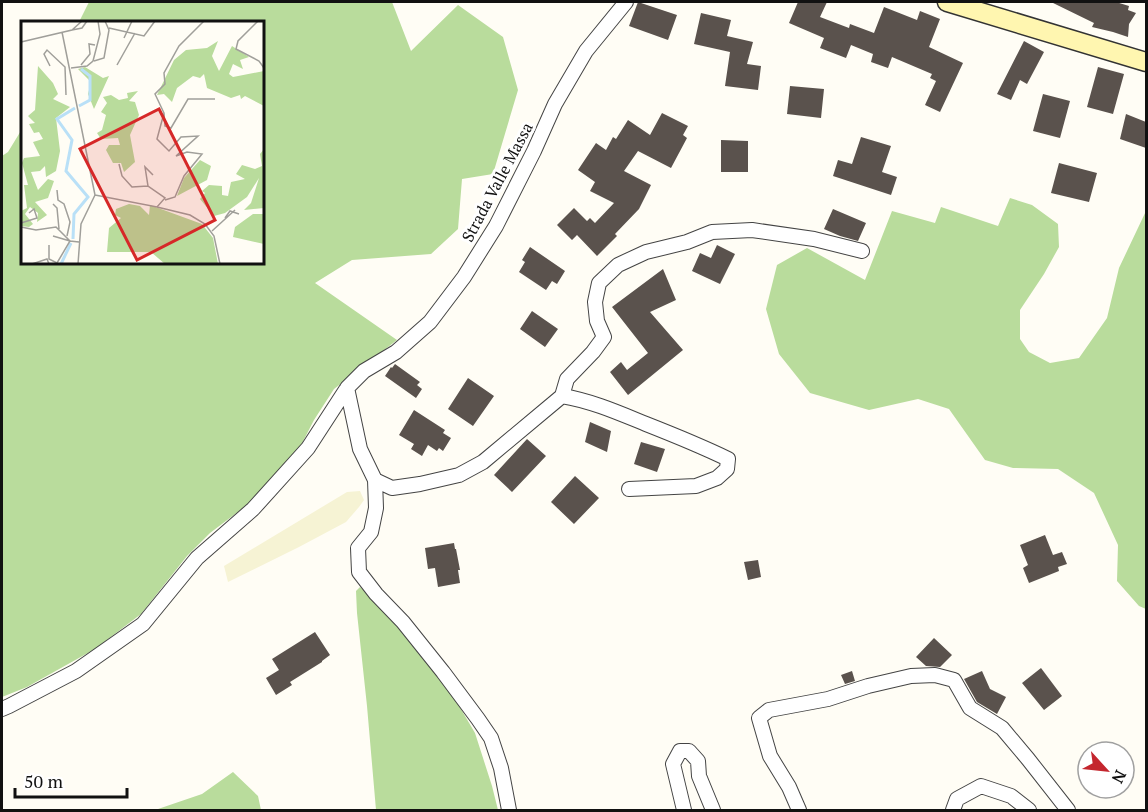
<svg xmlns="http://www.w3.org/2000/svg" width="1148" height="812" font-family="'PT Serif',serif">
	<rect width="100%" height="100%" fill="#fffdf5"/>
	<path fill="#f6f3d4" d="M360,491L364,500L359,507L346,522L299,547L228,582L224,566L347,492Z"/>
	<path fill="#b9dc9c" d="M89,2H392L411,51L458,5L503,37L518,90L493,174L462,179L458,229L431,254L352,260L315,283L397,340L334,389L314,420L297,453L255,499L210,533L187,556L141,614L95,649L27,687L2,697V156L8,152L22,129V262H262V22H79Z
		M1010,198L1032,205L1058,224L1059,247L1044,274L1020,310V339L1029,352L1050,363L1079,358L1107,318L1119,268L1146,211V609L1139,606L1117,581L1118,545L1094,493L1058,469L1013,468L985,460L949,409L918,399L869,410L810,393L779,354L766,309L777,265L807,248L865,280L892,211L935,223L941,207L998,226Z
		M360,587L411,632L455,699L475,733L492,786L498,810H376L367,706L357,613L356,591Z
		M233,772L258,796L261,810H151L158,809L202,794Z"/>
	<path fill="#5a524d" d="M638,2L677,15L668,40L629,26Z
		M798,2H827L820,17L849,28L850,24L874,33L884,7L917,20L920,11L940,19L929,47L963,63L940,112L925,105L936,81L930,78L932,74L892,57L888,68L871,62L873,54L851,45L846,58L820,48L824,38L789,23Z
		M1051,2H1116L1129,6L1128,10L1136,13L1129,24L1128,37L1113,32L1092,27L1094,23Z
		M701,13L731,20L727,36L753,42L747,64L761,66L758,90L725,86L730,52L694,44Z
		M1024,41L1044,52L1027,84L1020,80L1011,100L997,94Z
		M1098,67L1124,74L1113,114L1087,107Z
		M790,86L824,89L821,118L787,114Z
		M1043,94L1070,101L1060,138L1033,131Z
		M662,113L688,126L683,135L687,138L671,168L638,151L624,171L651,185L639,209L615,234L617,236L597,256L577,235L572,240L557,225L574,208L587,221L590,218L595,223L614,203L590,191L595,182L578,170L596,143L606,150L613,137L616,139L628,120L650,135Z
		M1126,114L1146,122V148L1120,139Z
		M861,137L891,146L882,172L897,177L891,195L833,176L838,160L852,164Z
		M721,140L748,141V172H721Z
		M1059,163L1097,173L1089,202L1051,193Z
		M833,209L866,223L858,241L840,236L824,229Z
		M717,245L735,254L720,284L692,271L700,253L711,258Z
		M530,247L565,271L557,284L552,281L546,290L519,272L525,262L522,260Z
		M663,269L676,300L650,312L683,350L628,395L610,372L621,362L627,370L648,353L612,307Z
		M532,311L558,329L545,347L520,329Z
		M395,364L420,382L417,385L422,389L416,398L385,376L391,367L392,368Z
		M468,378L494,396L473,426L448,409Z
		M414,410L445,430L443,433L451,438L443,451L439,448L437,451L428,445L422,456L411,449L414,444L399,435Z
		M590,422L611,431L607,452L585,442Z
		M527,439L546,456L512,492L494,475Z
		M641,442L665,449L657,472L634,464Z
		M575,476L599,498L574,524L551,502Z
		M1045,535L1053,555L1062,552L1067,564L1058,567L1059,571L1029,583L1023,568L1028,565L1020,545Z
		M454,543L455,549H456L460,570H458L460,583L438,587L435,568L428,569L425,548Z
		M758,560L761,577L748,580L744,562Z
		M315,632L330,655L322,661V662L290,682L292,685L276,695L266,678L279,670L272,659Z
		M934,638L952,655L940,667L926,666L916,657Z
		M1041,668L1062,696L1044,710L1022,683Z
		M852,671L855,681L845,684L841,675Z
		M982,671L990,689L1006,697L997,714L977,702L964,679Z"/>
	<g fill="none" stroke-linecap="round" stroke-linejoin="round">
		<defs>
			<path id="minor" d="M626,2L586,51L555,104L534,151L496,226L464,277L430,322L396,352L364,371L347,388L360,449L375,480L392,488L420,484L459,475L483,462L562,396C592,401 619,413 646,424C674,435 701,446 728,459L727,469L717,478L696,486L629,489
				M562,396L567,379L593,352L604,337L597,321L595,302L599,283L618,265L646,252L687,242L712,232L752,230L814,239L862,251
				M375,480L376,508L371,532L358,548L359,572L376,594L403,622L443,672L478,719L491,738L501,768L509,810
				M2,709L9,706L76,671L143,624L197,558L253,509L308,448L347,388
				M684,810L673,764L680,751H689L698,761L699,776L713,810
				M799,810L789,787L770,756L759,718L769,710L828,699L868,686L911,676L935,675L954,680L970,708L1002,728L1028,759L1068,810
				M953,810L957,799L981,786L1011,796L1029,810"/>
			<path id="secondary" d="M947,2L1146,62"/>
		</defs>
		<use href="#minor" stroke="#444" stroke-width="16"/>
		<use href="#secondary" stroke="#333" stroke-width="21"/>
		<use href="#minor" stroke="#fff" stroke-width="14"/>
		<use href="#secondary" stroke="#fff6b0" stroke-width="18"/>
	</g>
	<g text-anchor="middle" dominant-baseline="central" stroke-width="6" stroke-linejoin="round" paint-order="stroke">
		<g font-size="16" fill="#111" stroke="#fff">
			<text transform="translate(497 182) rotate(-62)">Strada Valle Massa</text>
		</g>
	</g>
	<g transform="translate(21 21)">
		<rect width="243" height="243" fill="#fffdf5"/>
		<path d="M197,20L191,35L198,50L211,25L228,36L219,39L222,48L212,43L208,53L212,56L243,50V85L224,75L220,78L219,74L210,77L186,67L183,53L179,57L172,55L156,67L151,81L143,73L136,74L153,39L165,29L186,27ZM17,45L32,62L37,73L32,78L49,86L35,97L39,130L35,150L25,156L24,145L19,150L10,151L17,169L27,158L33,160L27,177L14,181L26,194L16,201L17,192L9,186L4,193L12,203L8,206L0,205V190L6,187L3,164H7L1,142L3,137L19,135L12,121L22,118L18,111L13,112L8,103L14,102L7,95L14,89ZM64,46L82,57L88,55L73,88L67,73L70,61L57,48ZM117,70L108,80L114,81L118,94L109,114L114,141L103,151L100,142H92L85,129L88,124H99L97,117L80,118L76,112L81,109L85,94L80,91L86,82L82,76L90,74L98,79L107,77L106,72ZM243,128V187L223,189L230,182L238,157L226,176L204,192L193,195L179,178L184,172L181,170L188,164L201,165V174L207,175L210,161L224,158L215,153L221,144L234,148L241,145L239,133ZM179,139L190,145L186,159L156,175L163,157ZM108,183L119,185L128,194L129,184L181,203L192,217L197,243H144L130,231H86L88,207L100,197L94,194L95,188ZM232,193H243V223L212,216L214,206Z" fill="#b9dc9c"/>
		<path fill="none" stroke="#b9e0f7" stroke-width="3" d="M58,85L69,79V55L60,48M52,218L53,193L67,176L45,150L51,119L36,98L54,87M40,243L50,222"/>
		<path fill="none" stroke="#a09f9a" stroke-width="1.5" d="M237,0L217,20L215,28L238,40L243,47M88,7L123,15L134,0M51,9L61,7L66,0M41,11L74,174L60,203L57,243M103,17L111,0M0,21L51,9L61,0M73,40L83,37L88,9L84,0M60,44L69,33L68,23L74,24M96,44L114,12M29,45L23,33L26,29L44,46L45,74M50,47L66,45L72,40L79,13L77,0M143,92L144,105L150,107L167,78H194M98,143L101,155L111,166L127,165M36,169L37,179L43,183L49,201L46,215M74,174L136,186L144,177L127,165L124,146L132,154M144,179L154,176L163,155L181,133L166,131L155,135L177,115L160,116L148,130L136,118L143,92L134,73L144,63L143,52L158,25L183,0M32,183L36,187L38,208M136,186L169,194L184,203L193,215L199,243M204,197L209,190L218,193M0,202L16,197L13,188L8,192M0,206L15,209L35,206L49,220L58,221M191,210L214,189M28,224V238L36,242L49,220L32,215M11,243L26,238L28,243"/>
		<path fill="#d62828" fill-opacity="0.15" stroke="#d62828" stroke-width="3" d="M138,88L194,199L116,239L59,128Z"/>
		<rect width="243" height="243" fill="none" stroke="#111" stroke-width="3"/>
	</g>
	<rect width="1148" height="812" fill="none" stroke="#111111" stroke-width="6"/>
	<g transform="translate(1106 770) rotate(117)"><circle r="28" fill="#ffffff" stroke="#a0a0a0" stroke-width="1.5"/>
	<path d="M0-4.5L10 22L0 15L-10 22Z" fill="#c4262e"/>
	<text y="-9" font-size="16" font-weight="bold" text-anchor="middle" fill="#111111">N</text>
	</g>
	<path d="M15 788v9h112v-9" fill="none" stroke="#111111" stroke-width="3"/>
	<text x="24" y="788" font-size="18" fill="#111111" stroke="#ffffff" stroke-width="4.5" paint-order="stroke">50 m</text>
</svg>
